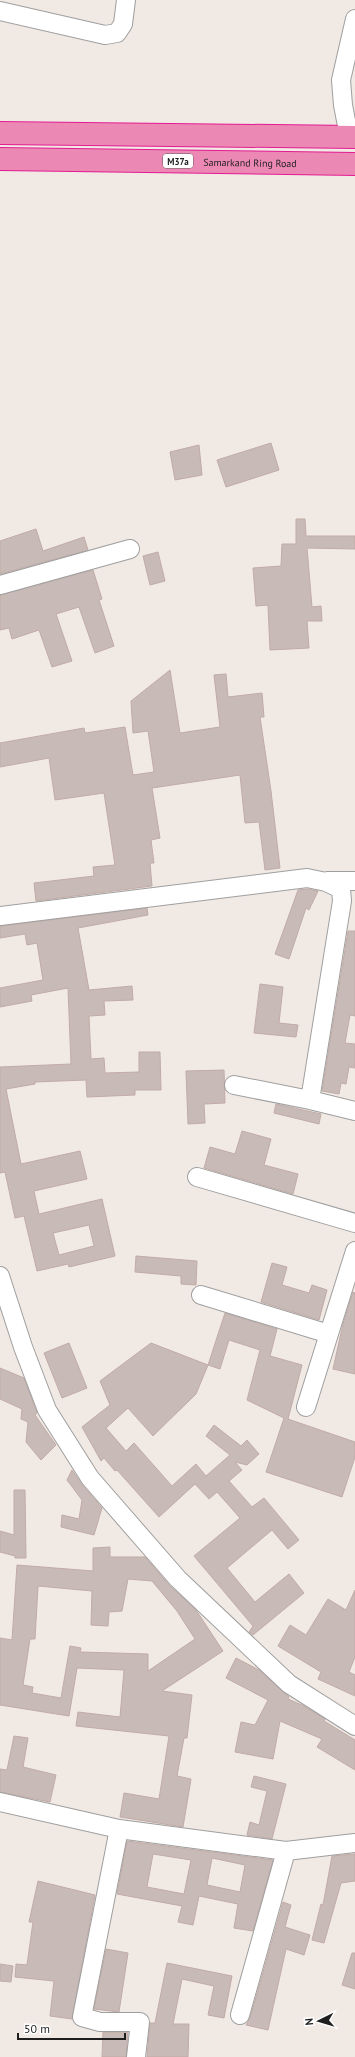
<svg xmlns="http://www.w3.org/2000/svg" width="355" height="2057" font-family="'PT Sans',sans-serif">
	<rect width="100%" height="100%" fill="#f0e9e4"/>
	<path fill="#c8bab7" stroke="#c2aba6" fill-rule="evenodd" d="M271,443L279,470L226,487L217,460Z
		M199,445L202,475L175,480L170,452Z
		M296,519H305L306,536H355V549L307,548L312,607L321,606L322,621H307L309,648L270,650L268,605L256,606L253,568L281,566L282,544H296Z
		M36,529L43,551L84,537L88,550L0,574V541Z
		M158,552L165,581L150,585L143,556Z
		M93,570L102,599L99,600L114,646L95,653L79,607L56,614L72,661L52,667L39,630L12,639L9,628L0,630V595Z
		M170,670L180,733L220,727L214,675L226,674L228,697L262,693L264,717H260L271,791L280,868L265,870L259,822L245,823L240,775L152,788L160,838L151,840L154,863H150L152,886L36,901L34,883L94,876L93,867L115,865L104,793L55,800L49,758L0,767V743L84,728L85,733L125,727L133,775L154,772L148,731L133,733L131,701Z
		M307,889L318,891L309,910L306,908L289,959L275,954L298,890Z
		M147,908L148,915L78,928L89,990L132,986L133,1000L104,1001L105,1015L89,1016L91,1059L104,1058L105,1073L139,1072V1052H160L161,1090H135V1095L87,1097L86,1080L35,1082V1084L6,1089L21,1164L80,1151L87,1179L34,1191L39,1214L102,1199L115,1256L69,1267L68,1264L37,1271L24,1216L15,1218L5,1172L0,1173V1067L71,1064L68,988L31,995L32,1001L0,1007V988L43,980L37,943L27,945L25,934L0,938V926ZM89,1225L94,1246L59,1255L53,1233Z
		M348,931H355V1016L350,1015L345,1043L355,1044V1068L349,1067L346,1084L341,1083L339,1094L322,1091Z
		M260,984L283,987L279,1023L298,1025L296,1037L254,1033Z
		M224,1070L225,1103L204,1104L205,1123L188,1124L186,1071Z
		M276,1104L321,1114L319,1124L274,1113Z
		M242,1131L271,1139L264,1165L298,1174L293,1194L204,1168L210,1147L235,1154Z
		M136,1256L197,1261L196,1285L181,1284V1276L135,1272Z
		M272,1263L287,1267L282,1285L309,1293L312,1285L327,1290L319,1320L261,1302Z
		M353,1292L355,1293V1374L333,1369L343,1324Z
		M225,1313L277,1329L270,1356L302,1365L288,1419L355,1442V1457L342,1497L266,1472L284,1418L247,1400L260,1350L229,1340L220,1369L208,1365Z
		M69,1343L87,1388L62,1398L44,1353Z
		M151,1343L208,1365L196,1394L153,1436L128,1408L106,1428L126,1451L134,1443L172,1486L196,1464L206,1476L230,1455L206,1436L214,1425L241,1446L247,1440L259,1454L247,1465L235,1462L242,1470L229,1481L252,1507L264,1498L299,1540L288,1549L272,1530L227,1568L255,1602L289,1574L304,1593L253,1635L249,1632L253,1626L194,1556L240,1518L217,1492L209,1499L195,1484L159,1517L117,1470L115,1471L104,1458L101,1461L82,1427L110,1405L100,1381Z
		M0,1368L24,1378L37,1413L35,1415L56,1445L41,1460L26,1442L28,1422L21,1419L22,1409L0,1399Z
		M72,1470L82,1485L102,1508L94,1535L61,1527L62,1515L79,1519L82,1500L67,1480Z
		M14,1490H25L26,1558H15V1556L0,1552V1531L14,1535Z
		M110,1547V1557H145L170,1586L196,1610L223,1651L162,1691L192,1695L187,1738H184L177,1776L191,1779L183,1827L120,1817L124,1793L159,1799L169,1736L76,1726L78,1712L120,1717L124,1670L77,1668L69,1716L0,1705V1638L12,1640L17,1565L93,1571V1548ZM128,1579L152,1581L177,1611L195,1639L148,1671V1654L80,1652L81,1648L70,1646L61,1698L32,1693L33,1687L23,1685L30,1639H35L38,1586L92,1591L91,1625L108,1626L109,1612L122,1611Z
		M355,1590V1657L349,1672L355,1675V1696L318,1679L321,1672L278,1646L290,1625L306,1635L328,1599L346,1610Z
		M236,1658L259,1670L289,1697L288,1699L302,1705L325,1719L324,1721L355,1740V1770L317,1747L322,1739L280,1721L273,1759L235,1752L241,1722L255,1725L268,1700L226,1678Z
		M14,1736L28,1738L23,1767L56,1775L50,1802L0,1792V1769L7,1770Z
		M254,1776L286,1784L272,1839L247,1835L250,1822L259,1825L267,1791L251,1787Z
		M127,1841L273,1860L253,1931L234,1928L238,1904L199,1896L193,1925L178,1922L182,1906L117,1894ZM153,1854L191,1860L184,1894L147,1887ZM212,1858L245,1865L240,1892L207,1885Z
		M355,1854V1881L341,1883L324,1943L312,1940L321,1904L323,1905L332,1856Z
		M38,1881L95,1895L72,2019L50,2016L54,1981L15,1977L16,1964L27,1965L33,1922H29Z
		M283,1902L291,1905L285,1927L310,1935L304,1955L286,1949L268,2030L246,2025L250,2018Z
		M106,1949L128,1953L119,2012L94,2009Z
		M352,1953H355V1989L342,1985Z
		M167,1963L232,1976L224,2018L208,2015L214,1986L182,1979L173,2024H189L188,2057H147L150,2023H155Z
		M0,1964L13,1966L11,1982L0,1981Z
		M103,2032H128L126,2057H102Z"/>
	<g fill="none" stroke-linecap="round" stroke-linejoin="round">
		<defs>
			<path id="minor" d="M0,11L105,35L117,33L123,24L126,0
				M349,136L343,105L341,80L355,19
				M0,585L130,549
				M327,881H355
				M0,916L307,878L326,882L341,889L342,901L310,1100L234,1085
				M310,1100L355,1111
				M197,1177L355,1223
				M0,1276L23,1347L47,1410L90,1478L178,1579L289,1684L355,1726
				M201,1295L329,1334
				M306,1407L355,1251
				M0,1802L119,1829L286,1851L355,1843
				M119,1829L82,2017L100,2022H140L136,2057
				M240,2015L286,1851"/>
			<g id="highway">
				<path d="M0,133L355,137"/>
				<path id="s1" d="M0,159L355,164"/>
			</g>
		</defs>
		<use href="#minor" stroke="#9f9f9f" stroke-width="20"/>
		<use href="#highway" stroke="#e31c92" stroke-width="24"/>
		<use href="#minor" stroke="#fff" stroke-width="18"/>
		<use href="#highway" stroke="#eb88b3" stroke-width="22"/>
	</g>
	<g text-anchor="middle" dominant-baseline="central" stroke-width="3" stroke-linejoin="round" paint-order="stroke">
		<rect fill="#fff" stroke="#626262" stroke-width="1" x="163" y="154" width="30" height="14" rx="3"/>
		<g font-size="9" font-weight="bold" fill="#1e1e1e">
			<text x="178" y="161">M37a</text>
		</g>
		<g font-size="10" fill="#1e1e1e" stroke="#fff">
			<text stroke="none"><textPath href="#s1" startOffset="250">Samarkand Ring Road</textPath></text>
		</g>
	</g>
	<g transform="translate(319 2021) rotate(265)" stroke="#ffffff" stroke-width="3" paint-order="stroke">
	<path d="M0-3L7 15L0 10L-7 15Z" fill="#1e1e1e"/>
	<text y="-6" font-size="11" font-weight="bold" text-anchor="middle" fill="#1e1e1e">N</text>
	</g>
	<path d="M18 2033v6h107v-6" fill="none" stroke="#1e1e1e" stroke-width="2"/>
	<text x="24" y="2033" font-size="12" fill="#1e1e1e" stroke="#ffffff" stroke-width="3" paint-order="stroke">50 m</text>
</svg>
